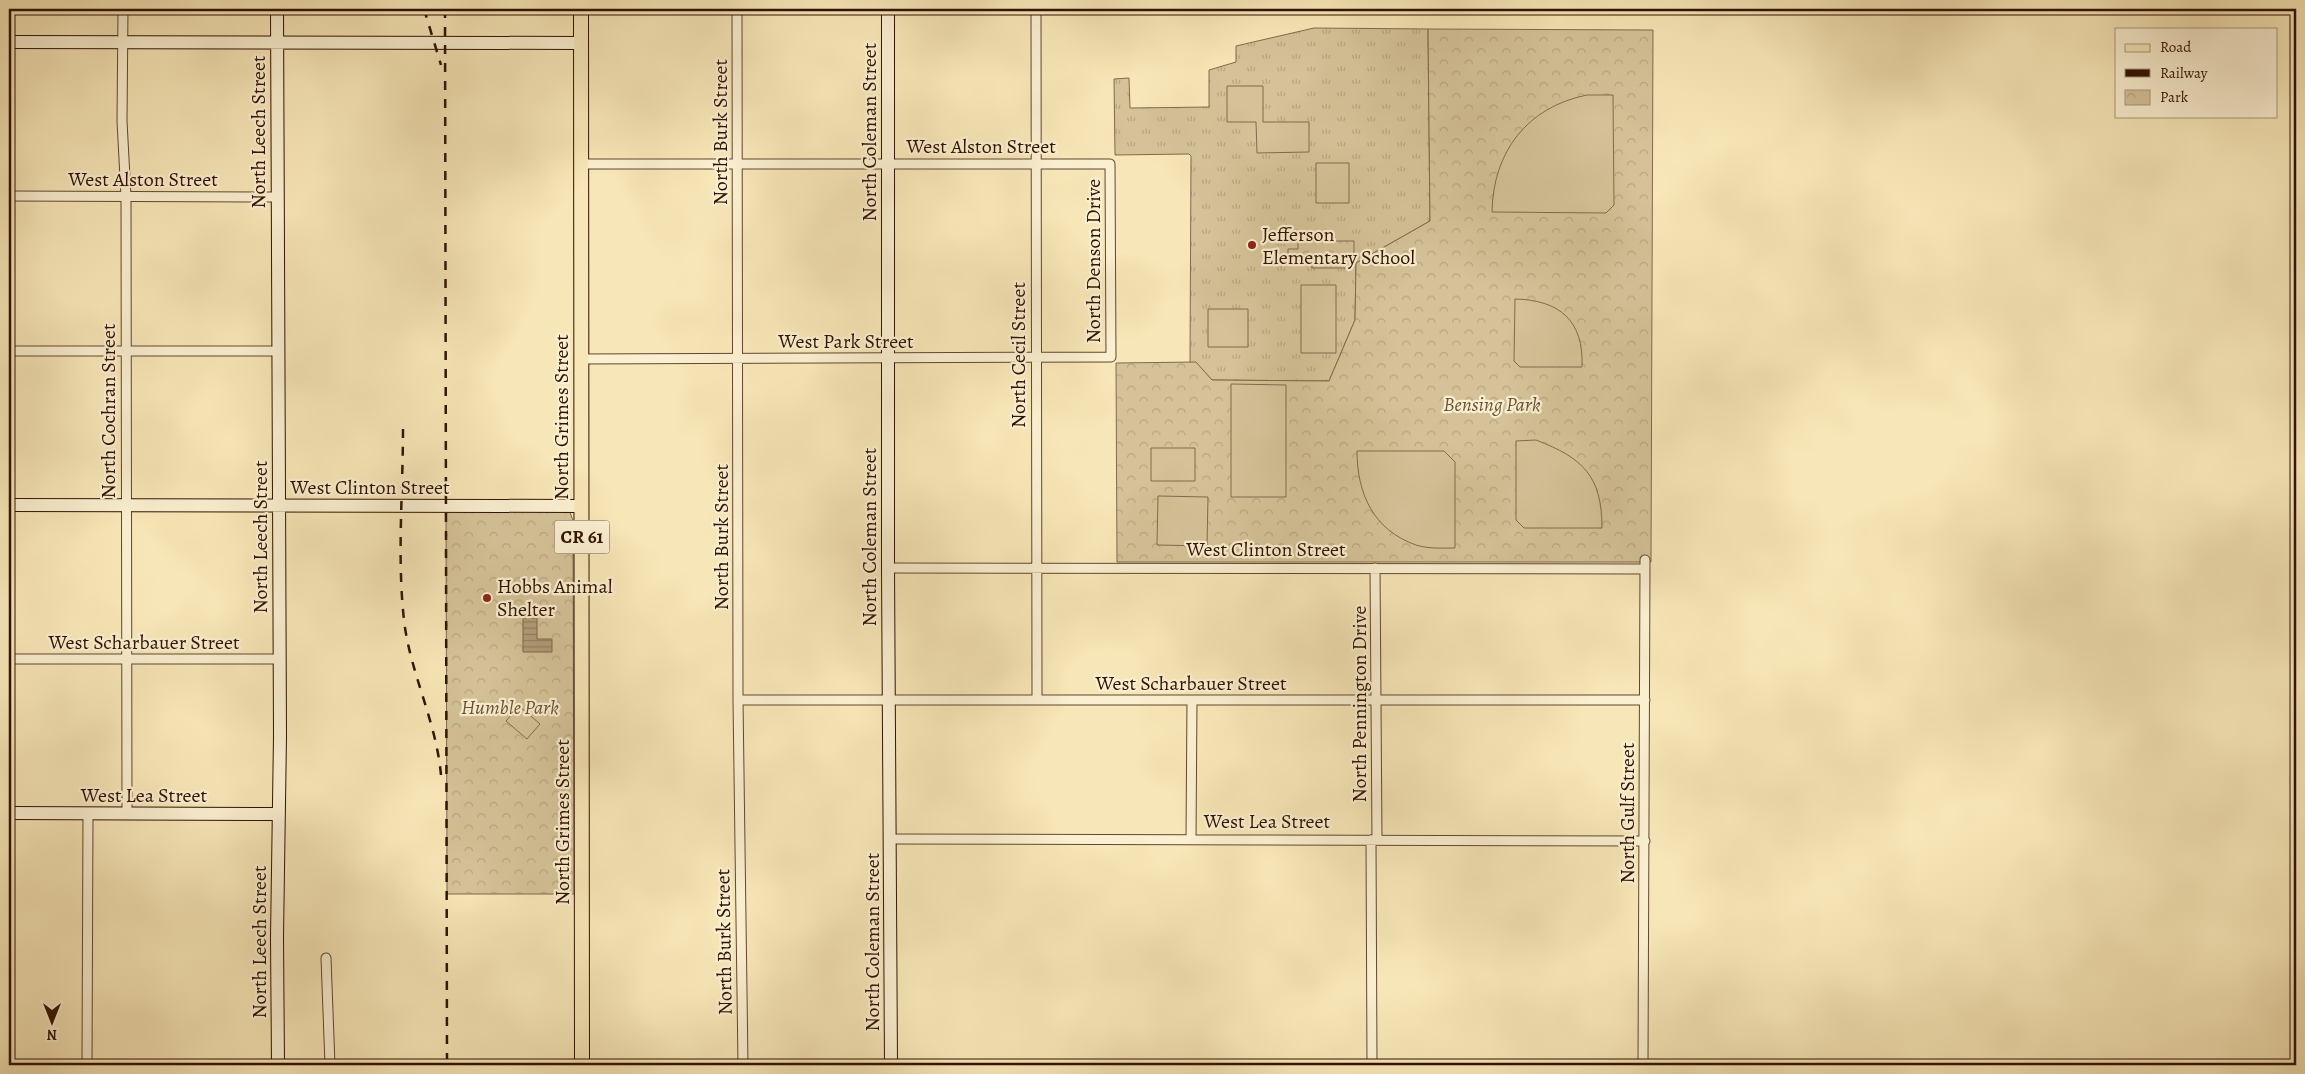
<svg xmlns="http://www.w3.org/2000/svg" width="2305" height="1074" font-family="Alegreya,serif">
	<defs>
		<pattern id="grass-tufts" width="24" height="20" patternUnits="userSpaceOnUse" patternTransform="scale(1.25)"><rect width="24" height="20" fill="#d5c298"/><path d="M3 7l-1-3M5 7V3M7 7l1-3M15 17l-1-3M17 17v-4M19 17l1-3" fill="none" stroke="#b7a681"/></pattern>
		<pattern id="park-crowns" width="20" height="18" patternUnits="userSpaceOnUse" patternTransform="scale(1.25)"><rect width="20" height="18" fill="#d5c298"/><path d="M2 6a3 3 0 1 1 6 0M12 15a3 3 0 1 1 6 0" fill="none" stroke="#b7a681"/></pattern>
		<pattern id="water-rules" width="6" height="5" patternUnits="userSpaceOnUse" patternTransform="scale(1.25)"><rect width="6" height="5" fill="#b39e79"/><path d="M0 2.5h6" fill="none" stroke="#927f61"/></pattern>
	</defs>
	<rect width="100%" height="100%" fill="#f7e6b7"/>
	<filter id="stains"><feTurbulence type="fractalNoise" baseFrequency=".004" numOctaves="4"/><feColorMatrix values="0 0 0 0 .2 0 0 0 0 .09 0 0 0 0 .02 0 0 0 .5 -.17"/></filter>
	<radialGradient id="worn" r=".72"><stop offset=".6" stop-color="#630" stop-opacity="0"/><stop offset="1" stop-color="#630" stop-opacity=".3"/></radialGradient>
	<path fill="url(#grass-tufts)" stroke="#826a4c" d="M1314,28L1428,29L1430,221L1356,263L1355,320L1329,381L1212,380L1196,363H1190L1191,156L1189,154L1115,155L1114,79L1129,78L1130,108L1209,107V70L1236,62V46Z"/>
	<path fill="url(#park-crowns)" stroke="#826a4c" d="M1428,29L1653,30L1651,562H1117L1116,363L1196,362L1212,380L1329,381L1355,320L1356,263L1430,221Z
		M1298,241H1354V262L1350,268H1312V261H1306L1305,258H1299L1298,262H1288V249H1298Z
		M446,510L562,511L570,512L573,521L574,894H447Z"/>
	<path fill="#d5c298" stroke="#826a4c" d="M1227,86H1263V122H1309V152L1257,153L1256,122H1227Z
		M1587,95H1613L1614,205L1606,213L1492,212C1493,152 1527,107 1587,95Z
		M1316,163H1349V203H1316Z
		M1301,285H1336V353H1301Z
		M1515,299C1559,300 1584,320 1582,367H1520L1514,361Z
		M1208,309H1248V347H1208Z
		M1231,384L1286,385V497H1231Z
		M1536,440C1583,458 1602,476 1602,528H1524L1516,520V441Z
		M1151,448H1195V481H1151Z
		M1357,451H1444L1455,462V548C1442,548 1428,549 1416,545C1373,530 1357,493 1357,451Z
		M1158,496L1208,497L1207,546L1157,545Z
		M519,706L540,724L527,739L506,721Z"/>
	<path fill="url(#water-rules)" stroke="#7f6649" d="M523,618H537V639H552V652H523Z"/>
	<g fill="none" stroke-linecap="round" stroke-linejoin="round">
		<defs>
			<path id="street" d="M123,9L122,121L126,197L127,813
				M737,9L738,700L743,1065
				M1036,9L1037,700
				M9,196L277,197
				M9,351H278
				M581,359L1111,357L1110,164H581
				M888,568L1645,569
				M1375,568L1377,840
				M9,659H279
				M738,700H1645
				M889,839L1645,841
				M1191,840L1192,701
				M1371,840L1372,1065
				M326,958L330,1065
				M87,1065L88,813
				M1643,1065L1645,560"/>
			<path id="secondary" d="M277,9L280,736L277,937L278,1065
				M888,9V568L891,1065
				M9,42L581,43
				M9,505L581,506
				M9,813L279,814"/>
			<path id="primary" d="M581,9L582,1065"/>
		</defs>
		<use href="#street" stroke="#62472e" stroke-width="11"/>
		<use href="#secondary" stroke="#301200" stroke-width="14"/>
		<use href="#primary" stroke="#301200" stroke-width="16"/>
		<use href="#street" stroke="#faefd0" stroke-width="9"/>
		<use href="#secondary" stroke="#faefd0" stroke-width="12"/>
		<use href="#primary" stroke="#f7e6b7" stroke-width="14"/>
		<path stroke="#301200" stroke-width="2.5" stroke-dasharray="9 9" stroke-linecap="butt" d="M424,9L441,65
			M445,9L447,1065
			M403,429C403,491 397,558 404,620C410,673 436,720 441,775"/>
	</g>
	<g fill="#8f2418" stroke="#faefd0" stroke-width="2">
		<circle cx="1252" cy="245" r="5"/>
		<circle cx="487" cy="598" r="5"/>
	</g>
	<g text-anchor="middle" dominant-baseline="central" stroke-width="4.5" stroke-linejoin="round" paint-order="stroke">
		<rect fill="#faefd0" stroke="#6d543e" stroke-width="1" x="554.5" y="520.5" width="55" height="33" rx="4"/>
		<g font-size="19" font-weight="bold" fill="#301200">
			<text x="582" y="537">CR 61</text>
		</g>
		<g font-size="20" fill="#301200" stroke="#faefd0">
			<text transform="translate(258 132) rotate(-90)">North Leech Street</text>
			<text transform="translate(720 132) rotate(-90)">North Burk Street</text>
			<text transform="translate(869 132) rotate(-90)">North Coleman Street</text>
			<text x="981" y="146">West Alston Street</text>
			<text x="143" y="179">West Alston Street</text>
			<text transform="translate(1093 261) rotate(-90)">North Denson Drive</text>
			<text x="846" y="341">West Park Street</text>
			<text transform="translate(1018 355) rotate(-90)">North Cecil Street</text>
			<text transform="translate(108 411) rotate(-90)">North Cochran Street</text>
			<text transform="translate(561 417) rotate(-90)">North Grimes Street</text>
			<text x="370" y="487">West Clinton Street</text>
			<text transform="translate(260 537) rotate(-90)">North Leech Street</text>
			<text transform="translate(721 537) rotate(-90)">North Burk Street</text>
			<text transform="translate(869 537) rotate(-90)">North Coleman Street</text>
			<text x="1266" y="549">West Clinton Street</text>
			<text x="144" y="642">West Scharbauer Street</text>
			<text x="1191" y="683">West Scharbauer Street</text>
			<text transform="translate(1359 704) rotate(-90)">North Pennington Drive</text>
			<text x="144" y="795">West Lea Street</text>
			<text transform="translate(1627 813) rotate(-90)">North Gulf Street</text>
			<text x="1267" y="821">West Lea Street</text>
			<text transform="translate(562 822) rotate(-90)">North Grimes Street</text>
			<text transform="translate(259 942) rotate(-90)">North Leech Street</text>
			<text transform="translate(724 942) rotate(-91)">North Burk Street</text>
			<text transform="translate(872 942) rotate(-90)">North Coleman Street</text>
		</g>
		<g font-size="20" fill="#301200" stroke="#faefd0" text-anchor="start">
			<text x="1262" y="234">Jefferson<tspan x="1262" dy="23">Elementary School</tspan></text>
			<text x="497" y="586">Hobbs Animal<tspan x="497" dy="23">Shelter</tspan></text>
		</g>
		<g font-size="20" font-style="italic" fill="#6a5035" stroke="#faefd0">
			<text x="1492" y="404">Bensing Park</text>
			<text x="510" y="707">Humble Park</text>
		</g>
	</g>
	<rect width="2305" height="1074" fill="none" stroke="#f7e6b7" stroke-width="30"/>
	<rect x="10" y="10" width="2285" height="1054" fill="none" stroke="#301200" stroke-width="2.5"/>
	<rect x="15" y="15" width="2275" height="1044" fill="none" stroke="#301200"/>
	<rect x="2115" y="28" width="162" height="90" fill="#faefd0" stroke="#a9977d"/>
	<rect x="2125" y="44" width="25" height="8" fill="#f7e6b7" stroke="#a9977d"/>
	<text x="2160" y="52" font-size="15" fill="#301200">Road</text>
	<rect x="2125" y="69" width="25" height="8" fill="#301200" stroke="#a9977d"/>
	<text x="2160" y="78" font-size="15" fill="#301200">Railway</text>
	<rect x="2125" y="90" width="25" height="15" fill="url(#park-crowns)" stroke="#a9977d"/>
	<text x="2160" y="102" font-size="15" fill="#301200">Park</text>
	<g transform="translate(52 1022) rotate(180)" stroke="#faefd0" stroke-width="4" paint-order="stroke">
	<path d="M0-4L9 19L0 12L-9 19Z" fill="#301200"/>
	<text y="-8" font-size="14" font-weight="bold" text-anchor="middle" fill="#301200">N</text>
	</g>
	<rect width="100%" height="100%" filter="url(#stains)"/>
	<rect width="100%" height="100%" fill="url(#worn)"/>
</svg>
